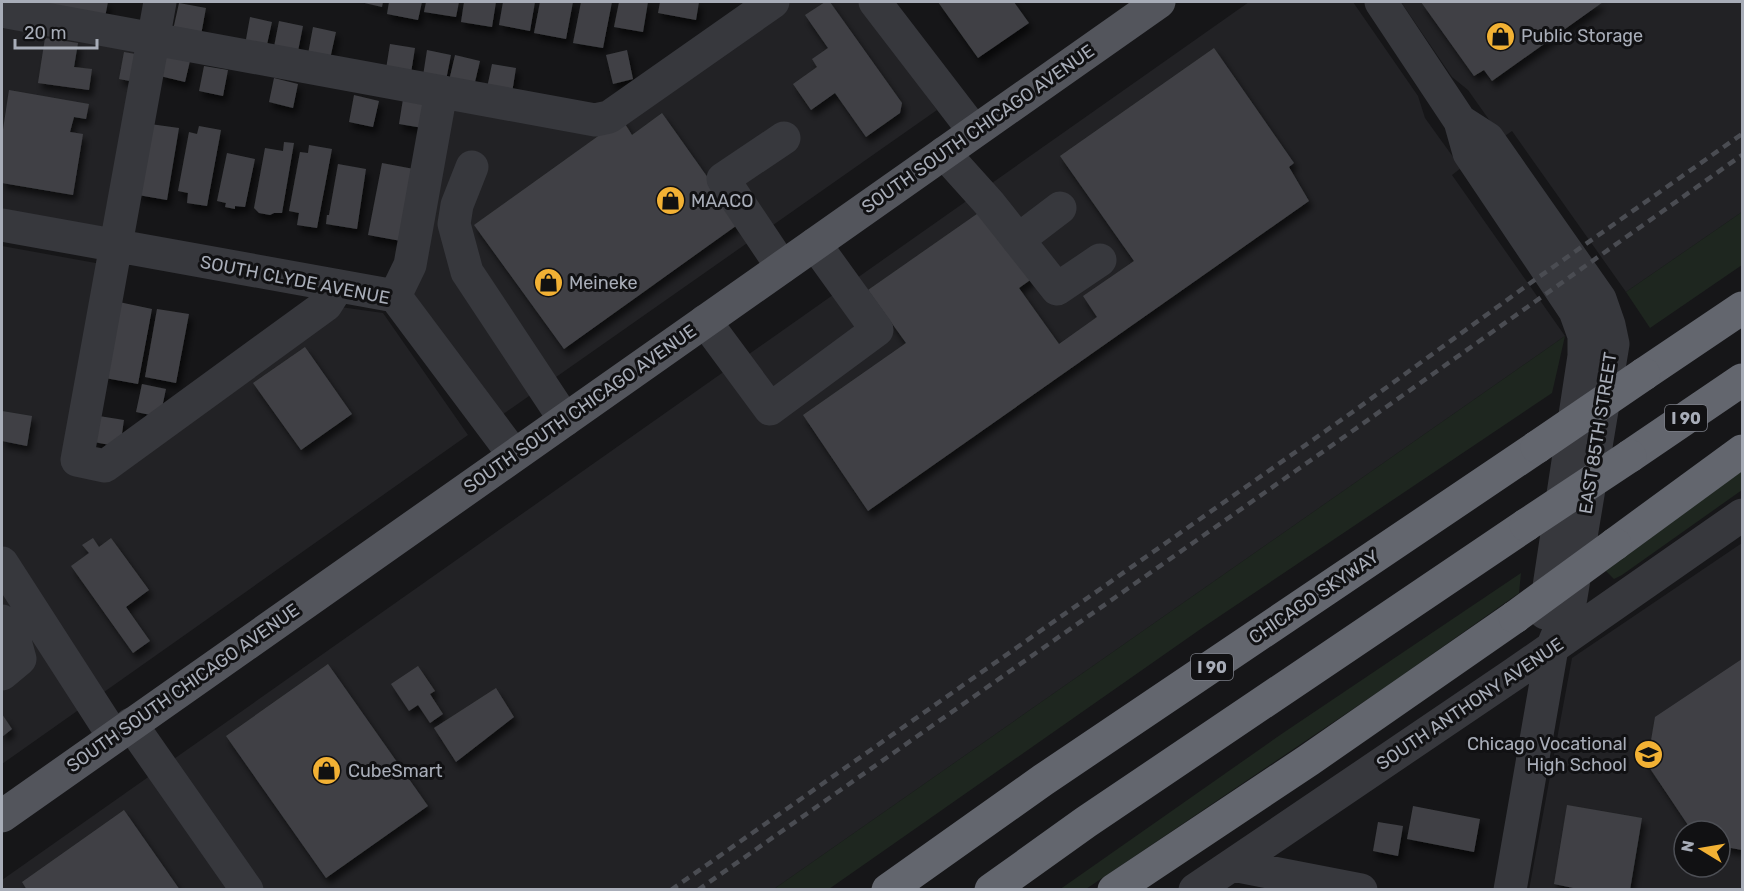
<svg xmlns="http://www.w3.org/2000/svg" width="1744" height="891" font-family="Rubik,sans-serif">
	<defs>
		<filter id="shadow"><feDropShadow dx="3.5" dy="6" stdDeviation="3" flood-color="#0009"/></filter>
	</defs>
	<rect width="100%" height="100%" fill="#161618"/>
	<path fill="#222225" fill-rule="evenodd" d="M764,2H859L937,110L499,417L402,281L441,92L595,120Z
		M1249,2H1353L1418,96L1425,118L1461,168L1452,175L1565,336L774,889L2,890V880Z
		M1401,2H1742V212L1626,292L1512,131L1502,138L1468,90L1452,77Z
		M6,12L153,39L119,230L2,209V37Z
		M2,246L112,266L77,460L105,466L326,305L383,313L468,435L2,764Z
		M1742,543V889L1529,890L1572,658ZM1684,831H1720V867H1684Z"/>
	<path fill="#1e261f" d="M1742,212V265L1650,328L1626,292Z
		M1565,336L1552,393L1205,626L829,889H774Z
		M1742,471V490L1622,575L1614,579L1606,571Z
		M1521,573L1519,593L1387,686L1086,889L1059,890L1283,733Z"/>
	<path fill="#404145" filter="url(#shadow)" d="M38,2H108L104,22Z
		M360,2H383L382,7Z
		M389,2H422L418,20L387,14Z
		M426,2H459L456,17L424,12Z
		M464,2H496L492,27L461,22Z
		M503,2H535L530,31L499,25Z
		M540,2H573L566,39L534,33Z
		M581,2H612L603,48L573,43Z
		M619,2H648L643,32L614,27Z
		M660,2H699L696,20L658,13Z
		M825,2H830L902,103L900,113L866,137L835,93L811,110L793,84L817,67L812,59L828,48L805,15Z
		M938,2H1014L1029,23L978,58Z
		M1421,2H1603L1492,81L1484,70L1474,76Z
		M179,3L206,8L201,35L173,30Z
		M250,17L272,22L266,49L245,45Z
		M279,21L303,26L298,51L274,47Z
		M313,27L336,32L330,59L308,54Z
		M45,38L78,43L74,67L92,69L89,90L38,83Z
		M390,44L415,48L411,73L386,69Z
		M1214,48L1294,163L1289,167L1309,201L868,511L803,415L906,343L868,290L984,209L1033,278L1019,288L1059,344L1097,317L1083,296L1134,261L1060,156Z
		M427,50L451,55L446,80L423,76Z
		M627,50L633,79L613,84L606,55Z
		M124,52L141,55L135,82L119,79Z
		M166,55L190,61L185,82L160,76Z
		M455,55L480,61L474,86L449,81Z
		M492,64L516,68L512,93L487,88Z
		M204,66L228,70L223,96L199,91Z
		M274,78L298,84L293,108L269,102Z
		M9,90L89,104L86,119L74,117L70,132L83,134L73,195L2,183V136Z
		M354,95L379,101L373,127L349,122Z
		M403,99L428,103L423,128L399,124Z
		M662,113L740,223L564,349L474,225L622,119L632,135Z
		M150,124L179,128L167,200L138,195Z
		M199,126L221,130L207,206L187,203L188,193L178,191L189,132L197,134Z
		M284,142L294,143L282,213H274L270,215L259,213L254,208L265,148L283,151Z
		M309,145L332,149L317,228L297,225L299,213L289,211L300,152L308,153Z
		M227,153L255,159L245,207L235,206V209L225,207L226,203L217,201Z
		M382,163L414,169L401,241L368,235Z
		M338,164L366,169L357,229L326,224L327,215H329Z
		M119,302L152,309L138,384L105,378Z
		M157,309L189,314L176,383L145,377Z
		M305,347L352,414L301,450L253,383Z
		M142,384L166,389L160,417L136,412Z
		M2,411L32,416L27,446L2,441Z
		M99,416L124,420L120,447L94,442Z
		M93,538L99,547L111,538L149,590L126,607L150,641L133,653L71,566L89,553L82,545Z
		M1742,659V850L1720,846V831H1692L1647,764L1655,717Z
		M328,664L428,806L326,878L226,736Z
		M418,666L435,691L430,694L443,714L430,723L418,705L409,711L391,684Z
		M496,688L514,717L456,762L434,728Z
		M2,714L12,729L2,737Z
		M1567,805L1642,818L1630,890H1583L1554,884Z
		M1413,806L1480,819L1474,852L1407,839Z
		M124,810L180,890H27L22,882Z
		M1378,822L1403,826L1398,856L1373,851Z"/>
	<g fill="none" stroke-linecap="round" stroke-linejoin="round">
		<path stroke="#37383d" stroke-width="33" d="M160,2L77,460L105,466L326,305L338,286
			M875,2L974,131
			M1381,2L1460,121L1469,153L1575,311L1584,336V356L1545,613
			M2,11L595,120L609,117L773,2
			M1460,121L1488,139L1600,299L1609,325L1613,344L1571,597L1569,607L1552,648L1510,890
			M944,153L989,203L1057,289L1100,260
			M472,167L457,205L454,224L467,272L565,420
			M2,225L395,296L514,455
			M1018,240L1060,208
			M782,267L723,179L784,138
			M395,296L410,265L441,92
			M705,321L770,409L877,330L815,244
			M2,563L114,737
			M2,621L15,641L20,659L2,674
			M131,724L247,890
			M1233,865L1361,890
			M1195,890L1514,674L1742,515"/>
		<path stroke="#53555c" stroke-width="33" d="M2,816L1159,2"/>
		<path stroke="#63666e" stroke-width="33" d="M1644,374L1742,308
			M1630,456L1742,380
			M1615,544L1742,451
			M888,890L1043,780L1537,447
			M991,890L1086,822L1526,525
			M1114,890L1309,760L1515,617"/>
		<path stroke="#4a4c52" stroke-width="4.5" stroke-dasharray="8 6" stroke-linecap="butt" d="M671,890L1354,411L1529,284L1742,134
			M698,890L1351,432L1742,155"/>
		<path stroke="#63666e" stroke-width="33" d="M1537,447L1644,374
			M1526,525L1630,456
			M1515,617L1615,544"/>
	</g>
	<defs>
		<symbol id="shop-disc" viewBox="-11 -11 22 22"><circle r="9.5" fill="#f2b134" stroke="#111113"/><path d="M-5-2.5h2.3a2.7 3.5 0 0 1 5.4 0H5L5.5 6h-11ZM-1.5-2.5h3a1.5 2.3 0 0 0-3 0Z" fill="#111"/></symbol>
		<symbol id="school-disc" viewBox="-11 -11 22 22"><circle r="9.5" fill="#f2b134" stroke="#111113"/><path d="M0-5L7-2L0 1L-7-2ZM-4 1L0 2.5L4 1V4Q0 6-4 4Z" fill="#111"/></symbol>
	</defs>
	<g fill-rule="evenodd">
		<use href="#shop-disc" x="1484" y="20" width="33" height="33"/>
		<use href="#shop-disc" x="654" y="184" width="33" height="33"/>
		<use href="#shop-disc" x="532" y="266" width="33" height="33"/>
		<use href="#school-disc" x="1632" y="738" width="33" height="33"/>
		<use href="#shop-disc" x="310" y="754" width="33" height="33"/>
	</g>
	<g text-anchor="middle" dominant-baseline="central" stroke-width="6" stroke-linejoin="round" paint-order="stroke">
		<g fill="#111113" stroke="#7b7e86" stroke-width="1.5">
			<rect x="1665" y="405" width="42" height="26" rx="4.5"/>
			<rect x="1191" y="654" width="42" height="26" rx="4.5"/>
		</g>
		<g font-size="16" font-weight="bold" fill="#a8adb8">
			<text x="1686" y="418">I 90</text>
			<text x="1212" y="667">I 90</text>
		</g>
		<g font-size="18" fill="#a8adb8" stroke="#111113" text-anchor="start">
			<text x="1521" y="36">Public Storage</text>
			<text x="691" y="201">MAACO</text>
			<text x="569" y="283">Meineke</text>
			<text x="1627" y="744" text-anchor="end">Chicago Vocational<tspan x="1627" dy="21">High School</tspan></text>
			<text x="348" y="771">CubeSmart</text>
		</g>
		<g font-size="18" fill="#a8adb8" stroke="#111113">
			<text transform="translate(978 129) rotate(-35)">SOUTH SOUTH CHICAGO AVENUE</text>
			<text transform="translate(295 280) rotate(11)">SOUTH CLYDE AVENUE</text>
			<text transform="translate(580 409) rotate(-35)">SOUTH SOUTH CHICAGO AVENUE</text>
			<text transform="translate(1598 433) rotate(-81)">EAST 85TH STREET</text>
			<text transform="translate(1314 597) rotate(-34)">CHICAGO SKYWAY</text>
			<text transform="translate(183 688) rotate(-35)">SOUTH SOUTH CHICAGO AVENUE</text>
			<text transform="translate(1470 704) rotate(-34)">SOUTH ANTHONY AVENUE</text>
		</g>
	</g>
	<rect width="1744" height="891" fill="none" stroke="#a8adb8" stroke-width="6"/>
	<g transform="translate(1702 849) rotate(281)"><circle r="28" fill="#111113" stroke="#4d4f55" stroke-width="1.5"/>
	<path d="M0-4.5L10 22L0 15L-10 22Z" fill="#f2b134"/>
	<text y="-9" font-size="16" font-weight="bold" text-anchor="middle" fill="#a8adb8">N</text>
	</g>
	<path d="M15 39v9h82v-9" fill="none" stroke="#a8adb8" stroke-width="3"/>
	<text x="24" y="39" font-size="18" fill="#a8adb8" stroke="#111113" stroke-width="4.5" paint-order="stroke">20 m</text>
</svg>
